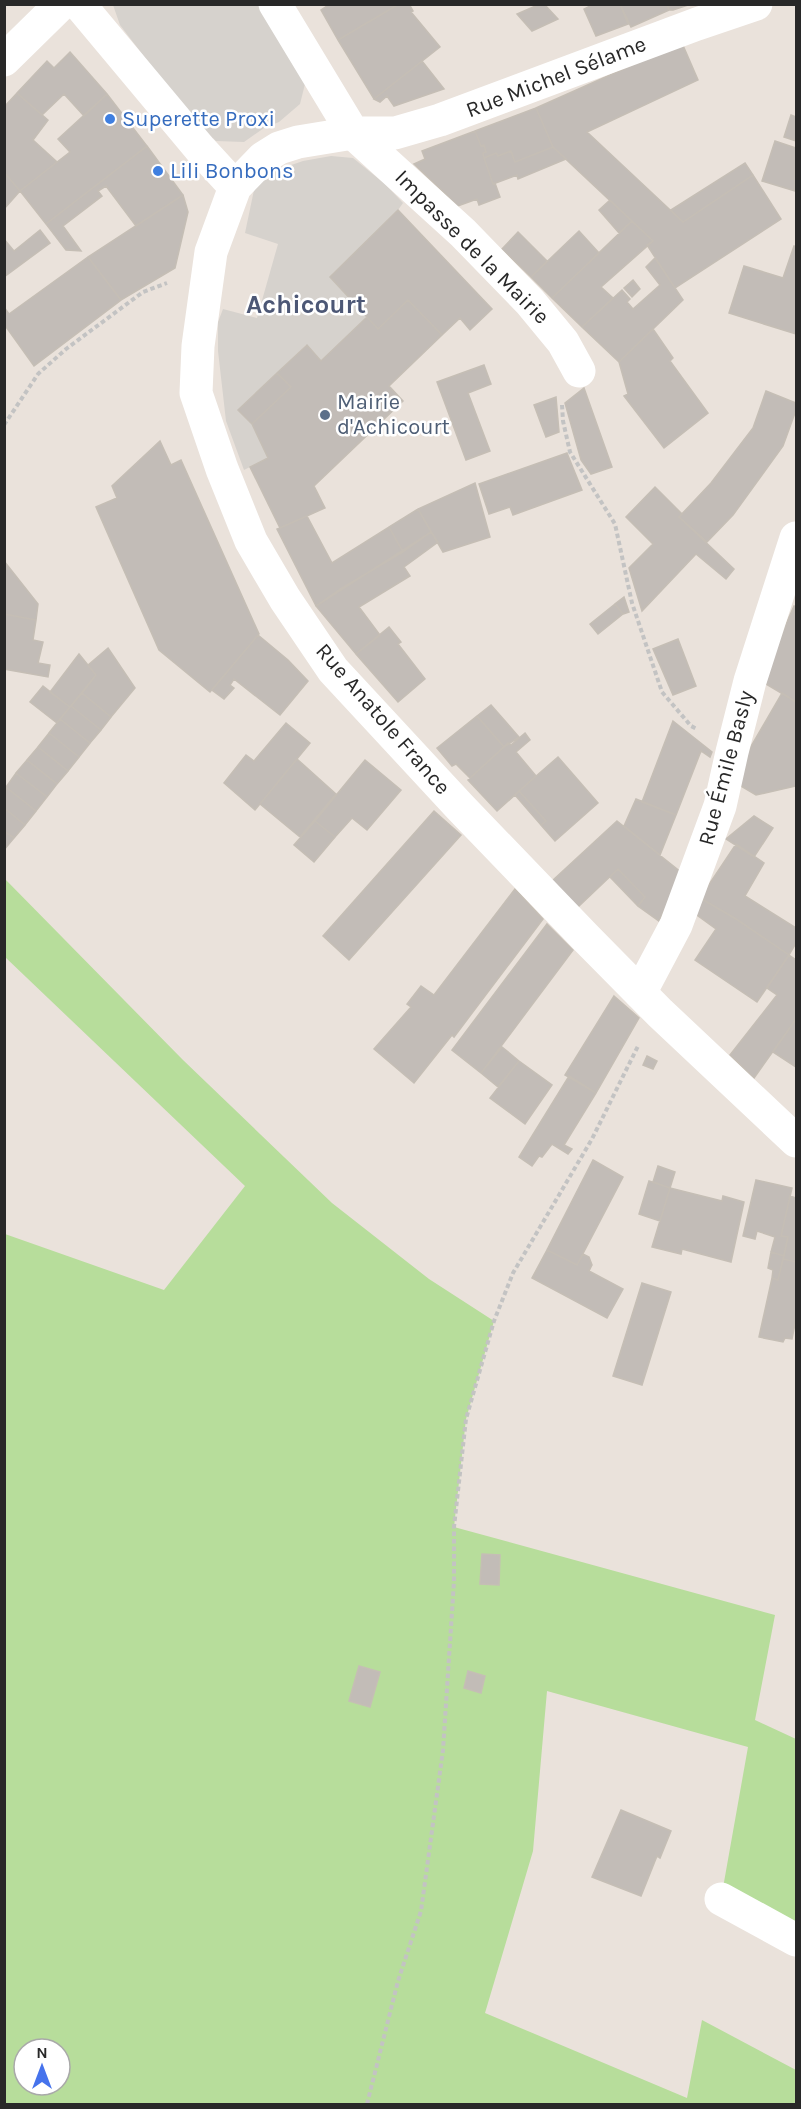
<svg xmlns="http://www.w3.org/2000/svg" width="801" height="2109" font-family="Karla,sans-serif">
	<rect width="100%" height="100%" fill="#eae2db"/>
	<path fill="#b7dd9b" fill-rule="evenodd" d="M4,878L183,1060L332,1203L429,1279L494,1321L466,1419L454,1527L775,1615L755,1720L796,1739V1940L721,1899L748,1747L547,1691L533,1851L485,2013L687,2098L702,2020L796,2070V2104H5V1234L164,1290L245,1186L5,957ZM24,2049H60V2085H24Z"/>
	<path fill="#d6d2cd" d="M113,5H259L305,84L300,104L279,122L264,128L244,142L216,141L191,118L120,25Z
		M331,156L353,158L385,184L403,203L398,210L330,277L367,317L321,361L306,345L238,410L252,424L268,458L244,470L226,421L218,351V322L223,309L257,318L278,244L245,233L254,190L268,173L303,161Z"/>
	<path fill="#c2bcb7" stroke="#c5beb5" stroke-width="1.5" d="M330,4H399L338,40L321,10Z
		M399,4H409L413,11L411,12L440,47L374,99L338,40Z
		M540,4H544L558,19L532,31L517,14Z
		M594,4H620L628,24L596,36L584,9Z
		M620,4H667L669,10L631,27Z
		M667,4H691L673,10H669Z
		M682,43L698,80L587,132L683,222L753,175L781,219L675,288L647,245L653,241L553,147L536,108Z
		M70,52L107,94L84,116L64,94L42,115L17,93L47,61L54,68Z
		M422,61L444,89L394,106L387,96L380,102L374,99Z
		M17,93L48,120L33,140L57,162L20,191L4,172V107Z
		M107,94L147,146L46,224L20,191L70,152L58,139Z
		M536,108L553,147L515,162L511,151L498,156L496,153L484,158L483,153L486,152L484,145L481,146L475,131Z
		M791,115L796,117V141L784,137Z
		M475,131L481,146L484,145L486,152L483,153L484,158L493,184L495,183L500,197L479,205L477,199L458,206L414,164L425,159L422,151Z
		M775,141L796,148L795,191L762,181Z
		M147,146L183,195L136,226L106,186L98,191L102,196L63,226L81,251L66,250L46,224Z
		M553,147L566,159L518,179L517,175L493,184L484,158L496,153L498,156L511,151L515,162Z
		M745,163L753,175L683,222L671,210Z
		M4,172L20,191L4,209Z
		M183,195L188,212L175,268L121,300L88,257Z
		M610,200L632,221L619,233L599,210Z
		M398,210L492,309L470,330L460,318L442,335L408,300L378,329L330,277Z
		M632,221L653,241L601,287L613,298L582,327L552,298Z
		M40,230L50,243L4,277V239L14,251Z
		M579,231L599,253L552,298L531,277Z
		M518,232L547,261L531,277L502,249Z
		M794,246L796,247V334L729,313L744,266L783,278Z
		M88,257L121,300L34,366L4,324V307L9,314Z
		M655,258L683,300L619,362L582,327L622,290L630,299L627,302L633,309L660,285L646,267Z
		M633,280L640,289L632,297L624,288Z
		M408,300L442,335L389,386L403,401L314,486L325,508L280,528L250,467L268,458L252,424L291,387L277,373L307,345L321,361L367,317L378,329Z
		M653,329L673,358L670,361L708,413L664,448L624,396L628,394L619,362Z
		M484,365L491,384L468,393L490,451L466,460L437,382Z
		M277,373L291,387L252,424L238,410Z
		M584,388L612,467L591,474L581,460L565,403Z
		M766,391L796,403V410L783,446L733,515L707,542L679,517L711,483L753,428Z
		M556,397L559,432L546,437L534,405Z
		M160,441L171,465L181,460L259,634L210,692L159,650L96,507L117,498L112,486Z
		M567,453L582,490L513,515L510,507L489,514L479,484Z
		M475,483L490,537L443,552L418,509Z
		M655,487L682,514L679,517L734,569L726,579L696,554L642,611L629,568L653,544L626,517Z
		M418,509L431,532L403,552L389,527Z
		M307,516L332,563L389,527L403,552L342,588L316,606L277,529Z
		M431,532L438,542L404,567L410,576L359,607L380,635L356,654L316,606Z
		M4,561L38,604L36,620L4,614Z
		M624,597L629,612L623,614L615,604Z
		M615,604L623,614L598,634L590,624Z
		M794,606L796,607V702L761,681Z
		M4,614L36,620L33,640L43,642L38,663L50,665L48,677L4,669Z
		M389,627L401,642L398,644L425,679L398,702L356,654Z
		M258,635L288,660L308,681L280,715L234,679L230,685L234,688L224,699L212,690Z
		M678,639L696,686L673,695L653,649Z
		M108,648L135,688L111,717L82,693L96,675L88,665Z
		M79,654L96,675L70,707L50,692Z
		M43,686L70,707L57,723L30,702Z
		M82,693L111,717L101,730L71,706Z
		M782,693L796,702V786L756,795L739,785L746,755Z
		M491,705L519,737L504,747L477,716Z
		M71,706L101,730L90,743L60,719Z
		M477,716L504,747L470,778L456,764L452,766L437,748Z
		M60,719L90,743L79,757L49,733Z
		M673,721L712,752L710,757L701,751L676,815L642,802Z
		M286,723L310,743L255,810L224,783L246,755L254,761Z
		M49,733L79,757L68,771L38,747Z
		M525,733L530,740L516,752L536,776L497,811L468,780L508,743L511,745Z
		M38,747L68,771L57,784L27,760Z
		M558,757L598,803L555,841L541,825L546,821L519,791Z
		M297,759L336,794L300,837L260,804Z
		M27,760L57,784L47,797L16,773Z
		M365,760L401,790L367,830L352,818L335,837L315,821Z
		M16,773L47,797L36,811L6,787Z
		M6,787L36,811L25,825L4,808Z
		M519,791L546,821L541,825L515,795Z
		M636,799L676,815L660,855L624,826Z
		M4,808L25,825L14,838L4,831Z
		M434,811L461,835L349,960L323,936Z
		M754,816L773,828L754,857L726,839Z
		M315,821L335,837L314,862L294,845Z
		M617,821L682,873L659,921L638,906L645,897L618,869L577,908L552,881Z
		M4,831L14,838L4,850Z
		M736,844L764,863L745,896L796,928V943L789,955L736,919L700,898Z
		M618,869L645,897L638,906L610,877Z
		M515,889L543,919L454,1037L452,1035L414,1083L374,1049L411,1007L407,1004L421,986L434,995Z
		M700,898L736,919L789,955L757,1002L695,960L716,929L694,913Z
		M547,924L573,950L481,1073L452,1050Z
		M789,955L796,960V1019L754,1078L730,1055L777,995L767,988Z
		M614,996L639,1018L596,1093L565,1075Z
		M796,1019V1067L773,1052Z
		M502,1047L519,1061L498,1087L481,1073Z
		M647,1056L657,1061L653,1069L643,1065Z
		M519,1061L552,1085L525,1124L490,1098Z
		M569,1076L596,1093L564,1145L572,1149L568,1154L552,1144L542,1157L539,1156L532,1166L519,1157Z
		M593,1160L623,1177L577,1265L547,1250Z
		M658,1166L675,1172L670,1188L653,1182Z
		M756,1180L792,1188L781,1236L788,1237L784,1256L771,1252L775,1237L757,1231L755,1239L743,1236Z
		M649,1181L670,1188L660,1221L639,1214Z
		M670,1188L722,1201L723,1196L744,1202L731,1262L682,1249L681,1254L652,1247Z
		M790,1196L796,1198V1262L783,1259L788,1237L781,1236Z
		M547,1250L577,1265L583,1254L589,1257L592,1265L589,1271L623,1289L607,1318L532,1278Z
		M771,1252L784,1256L778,1280L772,1278L773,1270L768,1268Z
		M783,1259L796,1262V1319L792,1339L785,1338L783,1342L759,1337L772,1278L778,1280Z
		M642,1283L671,1292L642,1385L613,1376Z
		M482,1554L500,1555L499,1585L480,1584Z
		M359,1666L380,1672L370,1707L349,1701Z
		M468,1671L485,1676L481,1693L464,1688Z
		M621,1810L671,1831L660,1858L657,1856L641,1896L592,1877Z"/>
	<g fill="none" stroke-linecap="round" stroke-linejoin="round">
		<path stroke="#c3c3c3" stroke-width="4" stroke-dasharray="4.5 3" stroke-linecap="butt" d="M562,405L563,421L570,452L615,524L632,603L662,692L691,726L697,729
			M4,425L38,374L66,349L143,292L167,283
			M367,2104L398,1981L421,1911L443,1750L454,1581V1527L466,1419L494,1321L513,1273L592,1139L638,1046"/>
		<path stroke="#fff" stroke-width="33" d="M79,4L201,150L235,187
			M275,4L353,133L463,233L530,302L563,342L579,371
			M756,4L697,24L440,120L395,133H353L298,142L279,148L263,158L235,187L211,252L198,346L196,393L222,469L251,541L285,599L333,670L460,807L585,937L660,1013L796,1141
			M4,60L61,4
			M640,993L676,925L720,806L732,752L750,681L796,538
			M721,1899L796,1940"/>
	</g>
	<g fill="#3f7fe0" stroke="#fff" stroke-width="2">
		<circle cx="110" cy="119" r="6"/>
		<circle cx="158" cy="171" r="6"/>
	</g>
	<circle fill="#5c6f8a" stroke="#fff" stroke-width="2" cx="325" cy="415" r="6"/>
	<g text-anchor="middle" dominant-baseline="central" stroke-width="5" stroke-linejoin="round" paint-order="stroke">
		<g font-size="22" fill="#282828" stroke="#fff">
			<text transform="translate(556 77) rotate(-21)">Rue Michel Sélame</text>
			<text transform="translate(472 247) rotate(45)">Impasse de la Mairie</text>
			<text transform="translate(383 719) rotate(49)">Rue Anatole France</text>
			<text transform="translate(726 768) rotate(-75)">Rue Émile Basly</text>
		</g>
		<g font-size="22" fill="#366cbe" stroke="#fff" text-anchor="start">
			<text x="122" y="119">Superette Proxi</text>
			<text x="170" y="171">Lili Bonbons</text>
		</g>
		<g font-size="22" fill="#4e5e75" stroke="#fff" text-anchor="start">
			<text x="337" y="402">Mairie<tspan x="337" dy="25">d'Achicourt</tspan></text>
		</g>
		<g font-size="26" font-weight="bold" fill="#4c5775" stroke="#fff">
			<text x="306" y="304">Achicourt</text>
		</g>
	</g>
	<rect width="801" height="2109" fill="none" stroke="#282828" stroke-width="12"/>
	<g transform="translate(42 2067)"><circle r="28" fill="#ffffff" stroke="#a9a9a9" stroke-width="1.5"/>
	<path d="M0-4.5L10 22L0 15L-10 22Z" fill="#4673ec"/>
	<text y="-9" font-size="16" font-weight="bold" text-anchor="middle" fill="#282828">N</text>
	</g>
</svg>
